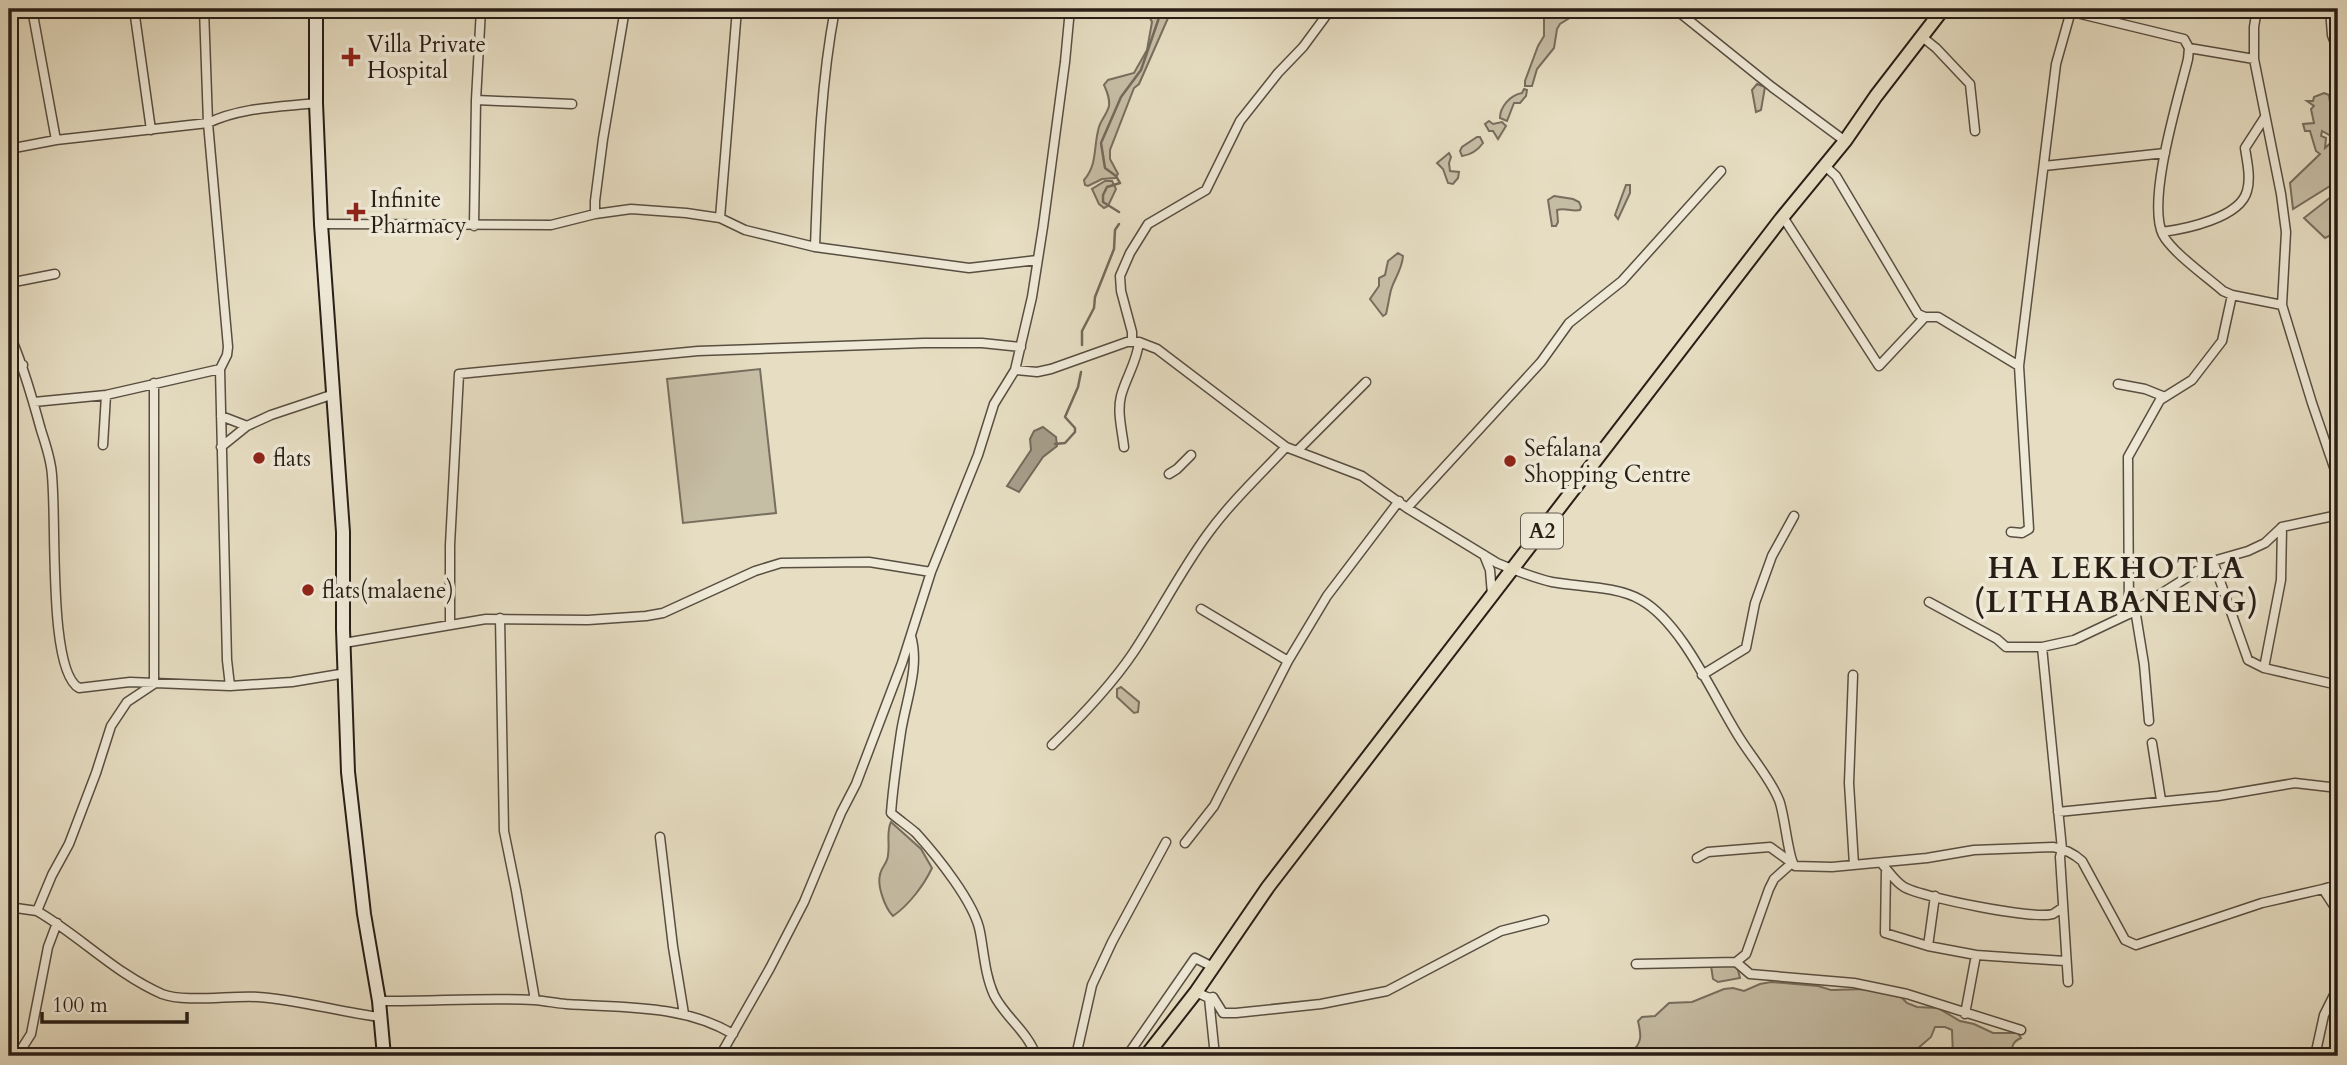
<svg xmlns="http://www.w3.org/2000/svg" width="2347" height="1065" font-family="Cardo,serif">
	<rect width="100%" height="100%" fill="#e6ddc2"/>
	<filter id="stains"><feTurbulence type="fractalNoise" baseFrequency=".00286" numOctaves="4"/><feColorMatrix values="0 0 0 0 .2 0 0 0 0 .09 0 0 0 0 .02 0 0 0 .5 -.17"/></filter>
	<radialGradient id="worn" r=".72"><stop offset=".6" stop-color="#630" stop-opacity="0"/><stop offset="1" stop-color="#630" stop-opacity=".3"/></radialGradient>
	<path fill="#c6bda5" stroke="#776e5e" stroke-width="2" d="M1141,9H1172L1139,84L1134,88L1110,150V159L1118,174L1115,178L1102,179L1088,186L1085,185L1084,180C1098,164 1093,147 1099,127C1101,120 1107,114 1109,106C1110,98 1107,92 1104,85L1108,80L1134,73L1147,50L1152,22L1147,12Z
		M1548,9H1572L1574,12L1571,17L1560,24L1557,29L1554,48L1537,69L1532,86H1525V81L1538,46L1544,36V18Z
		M1757,84L1765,87L1761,110L1756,112L1752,90Z
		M1524,89L1527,90L1526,96L1520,103H1514L1507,121L1500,118C1500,107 1510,95 1522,93Z
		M2324,93L2329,95L2334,132L2331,136L2322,131L2321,136L2326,138L2325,148L2335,139L2338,155V181L2293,209L2290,183L2320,154L2316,151L2310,131H2305L2303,124L2314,123L2311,109L2314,106L2307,101H2313L2314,97Z
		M1489,121L1493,124L1502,122L1506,126L1498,139L1493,131H1489L1485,124Z
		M1477,137H1480L1483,143C1478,150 1470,155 1462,156L1460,151L1462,147Z
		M1449,153L1451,157L1449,163L1450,171L1459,172L1458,178L1453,184L1448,183L1443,169L1437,163Z
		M1105,181H1112L1116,189L1108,206L1104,208L1099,204L1092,189Z
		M1626,185H1630V193L1618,219L1615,215Z
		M1554,196L1573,199L1579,202L1581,207L1580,210C1571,212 1565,207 1557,210L1558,222L1556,226H1552L1548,200Z
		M2332,196L2337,232L2325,238L2304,218Z
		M1398,253L1403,256C1402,270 1394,279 1391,290C1389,298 1388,306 1386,314L1383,316L1370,299L1379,286V278L1385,275L1388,261Z
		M760,369L776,513L683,523L667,379Z
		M1121,687L1139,702L1138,712L1134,713L1117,697V689Z
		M891,822L921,849L932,868C924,885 909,905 893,916C885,908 877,886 880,875C881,867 888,863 888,855C890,844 886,832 891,822Z
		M1716,963L1737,966L1740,978L1718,982L1713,979L1711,966Z
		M1771,982L1818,986L1831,990L1867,989L1901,997L1907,1003L1917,1007L1938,1008L1960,1021L1974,1024L1993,1033H2018L2021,1038C2012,1042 2011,1047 2013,1056H1953L1952,1030L1945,1027H1935L1931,1037L1909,1056H1631V1052C1643,1043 1641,1034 1638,1021L1642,1017L1655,1016L1669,1003L1692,1002L1724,989L1733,988L1744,991L1760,984Z"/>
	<path fill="#a59c88" stroke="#736a5a" stroke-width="2" d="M1043,427L1056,437L1057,446L1043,457L1019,492L1007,486L1031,450L1030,439L1034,431Z"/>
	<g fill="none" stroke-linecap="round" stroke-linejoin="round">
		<path stroke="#736a5a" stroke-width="2.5" d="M1119,212L1103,202V195L1107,187L1120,183L1116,176L1105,168L1101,143L1121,97L1141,70L1162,9
			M1082,345V331L1094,308L1095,297L1114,249L1115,230L1119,224
			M1055,444L1065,443L1075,432V428L1065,417L1078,387L1081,372"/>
		<defs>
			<path id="minor" d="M32,9L56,140
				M134,9L151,130
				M204,9L208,123L228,347L227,355L220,369L227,660L230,686
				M835,9C820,87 818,167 815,247L969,268L1037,260
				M1675,9L1772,87L1845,141
				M2060,9L2184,39L2189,48L2188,59C2179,96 2146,201 2163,235C2172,252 2207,277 2223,291L2232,295L2282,305
				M2257,9L2254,27V59L2281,194L2286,232L2282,305L2312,403L2338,479
				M2330,9L2332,35L2338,51
				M1921,36L1936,48L1970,84L1975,131
				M2189,48L2254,59
				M476,100L572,104
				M9,149L56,140L208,123C241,107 281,107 316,103
				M1825,166L1836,176L1918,314L1925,317H1938L2019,366
				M2044,166L2165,153
				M595,214V201L603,139L625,9
				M1783,217L1879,366L1925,317
				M720,218L737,9
				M321,224L551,225L595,214L631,209L686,213L720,218L745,230L815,247
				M474,226L476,100L481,9
				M2162,232C2185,229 2240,218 2247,191C2251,178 2247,161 2245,148L2265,117
				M9,283L55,274
				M2232,295L2222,341L2192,380L2160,400L2128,457L2129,614L2213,561L2248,551L2265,543L2282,527
				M9,333C23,365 32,397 41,430C45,442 49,454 51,467C58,505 46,670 79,688L130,682L230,686L292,682L346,673
				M1132,342V332L1121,291L1120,276L1130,253L1148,224L1206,190L1240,121L1278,73L1303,47L1331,9
				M9,367L23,365
				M1015,370L1037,372L1051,369L1127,342H1139L1157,349L1286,447L1362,476L1407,508L1497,563C1511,569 1538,579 1552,582C1579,587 1617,586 1641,600C1683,624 1713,696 1739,737C1752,758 1770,778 1779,800C1785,815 1788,859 1795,866L1832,867L1927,858L1974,850L2053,847C2065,849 2073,853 2082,861L2125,940L2136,945L2262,903L2323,889L2333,886L2338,881
				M154,383V684L127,702L111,726L96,773L69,844L52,875L37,911C80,936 116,974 162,994C185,1003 232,995 258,997C299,1000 340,1012 380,1017
				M2118,384L2145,389L2165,397
				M34,402L106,395L220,369
				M221,416L247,426L271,415L334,394
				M103,445L106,395
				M221,447L247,426
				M1124,447C1122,430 1117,412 1121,396C1126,377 1137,362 1139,342
				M1297,451L1366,382
				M1169,474L1177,469L1191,455
				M1407,508L1541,362L1569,323L1622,281L1721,171
				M2011,532L2022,533L2029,529L2019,366L2056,64L2071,11
				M1484,555L1490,570L1492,595
				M2213,561L2248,660L2264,668L2338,685
				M1929,602L1997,639L2006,647H2042
				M1201,609L1288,661L1327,596L1399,501
				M2135,609L2144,664L2149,721
				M500,618L504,831L516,890L535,1000
				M450,625V545L459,374L698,351L924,343H982L1021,347
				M911,636C920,667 906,700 901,732C897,759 893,786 891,813C899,820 908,826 916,833C936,855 975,903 980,932C984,953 985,975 994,995C1005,1017 1028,1032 1036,1056
				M344,643L486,619L588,620L646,616L663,613L755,571L781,563L869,562L931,572
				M2264,668L2281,580L2282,527L2338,515
				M1702,675L1746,648L1755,603L1772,556L1794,516
				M1853,675L1849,783L1854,865
				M2152,743L2161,800
				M1052,745C1082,716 1110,687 1133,653C1159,614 1180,572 1207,535C1230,503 1259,476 1286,447
				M2058,812L2218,796L2295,783L2338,788
				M660,837L673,947L684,1014
				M1185,843L1214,806L1288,661
				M1881,863C1888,870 1895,882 1904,887C1921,897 2034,920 2053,914C2056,912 2059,910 2062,908
				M1886,869L1885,933L1928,946
				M2323,889L2338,912
				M1935,896L1928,946L1976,955
				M9,907L37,911
				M1736,962L1750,974L1854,983L1907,994L2021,1030
				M1636,964L1736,962L1746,954L1769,889L1774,879L1792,863L1770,847L1708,852L1697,858
				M2068,982L2060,857L2062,849L2042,647L2074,640L2129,614
				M1196,992L1209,998L1215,1056
				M1209,998L1213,997L1223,1013H1236L1321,1004L1387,991L1501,931L1544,920
				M379,1001C430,1002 483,997 534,1000C545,1001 556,1003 566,1004C623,1008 682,1004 733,1034
				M1965,1014L1976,955L2065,961
				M17,1056L31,1034L48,947L57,923
				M720,1056L770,968L804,902L841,813L856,784L902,663L931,572L978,455L994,404L1015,370L1032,297L1043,227L1065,62L1070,9
				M1076,1056L1092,985L1112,942L1166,842
				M1127,1056L1195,958L1213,967
				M2315,1056L2324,1015L2338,987"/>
			<path id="secondary" d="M316,9V103L321,224L343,532V629L348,772L364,914L379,1001L384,1056"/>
			<path id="primary" d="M1146,1056L1196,992L1268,887L1781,219L1845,141L1876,96L1943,9"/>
		</defs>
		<use href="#minor" stroke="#584e41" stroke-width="11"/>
		<use href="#secondary" stroke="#281e16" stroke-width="16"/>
		<use href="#primary" stroke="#281e16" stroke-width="16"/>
		<use href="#minor" stroke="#efe9d7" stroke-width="8"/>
		<use href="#secondary" stroke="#efe9d7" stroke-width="12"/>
		<use href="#primary" stroke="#e6ddc2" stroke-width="12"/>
	</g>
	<g fill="#8f2418" stroke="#efe9d7" stroke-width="2.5">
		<path d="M347.5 46.5h7v7h7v7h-7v7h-7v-7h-7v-7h7z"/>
		<path d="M352.5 201.5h7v7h7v7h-7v7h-7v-7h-7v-7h7z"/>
		<circle cx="259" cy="458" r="7"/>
		<circle cx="1510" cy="461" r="7"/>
		<circle cx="308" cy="590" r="7"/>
	</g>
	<g text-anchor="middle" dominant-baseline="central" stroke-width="7" stroke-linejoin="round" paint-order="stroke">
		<rect fill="#efe9d7" stroke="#645b50" stroke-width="2" x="1521" y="513.5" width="42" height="35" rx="5"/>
		<g font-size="21" font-weight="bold" fill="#281e16">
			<text x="1542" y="531">A2</text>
		</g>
		<g font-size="23" fill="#281e16" stroke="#efe9d7" text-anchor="start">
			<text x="367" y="44">Villa Private<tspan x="367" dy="26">Hospital</tspan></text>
			<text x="370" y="199">Infinite<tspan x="370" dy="26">Pharmacy</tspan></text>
			<text x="1524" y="448">Sefalana<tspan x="1524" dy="26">Shopping Centre</tspan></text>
			<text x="273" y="458">flats</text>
			<text x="322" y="590">flats(malaene)</text>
		</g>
		<g font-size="30" font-weight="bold" letter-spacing="2" fill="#281e16" stroke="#efe9d7">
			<text x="2117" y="568">HA LEKHOTLA<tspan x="2117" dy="34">(LITHABANENG)</tspan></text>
		</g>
	</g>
	<rect width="2347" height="1065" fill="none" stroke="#e6ddc2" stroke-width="35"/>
	<rect x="10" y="10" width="2326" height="1044" fill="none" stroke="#281e16" stroke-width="3.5"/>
	<rect x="18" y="18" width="2312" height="1030" fill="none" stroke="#281e16" stroke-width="2"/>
	<path d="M42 1012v10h145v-10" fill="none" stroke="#281e16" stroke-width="3.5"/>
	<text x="52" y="1012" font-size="21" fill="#281e16" stroke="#efe9d7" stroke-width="5" paint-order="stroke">100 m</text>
	<rect width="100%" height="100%" filter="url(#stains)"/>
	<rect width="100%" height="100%" fill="url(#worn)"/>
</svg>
